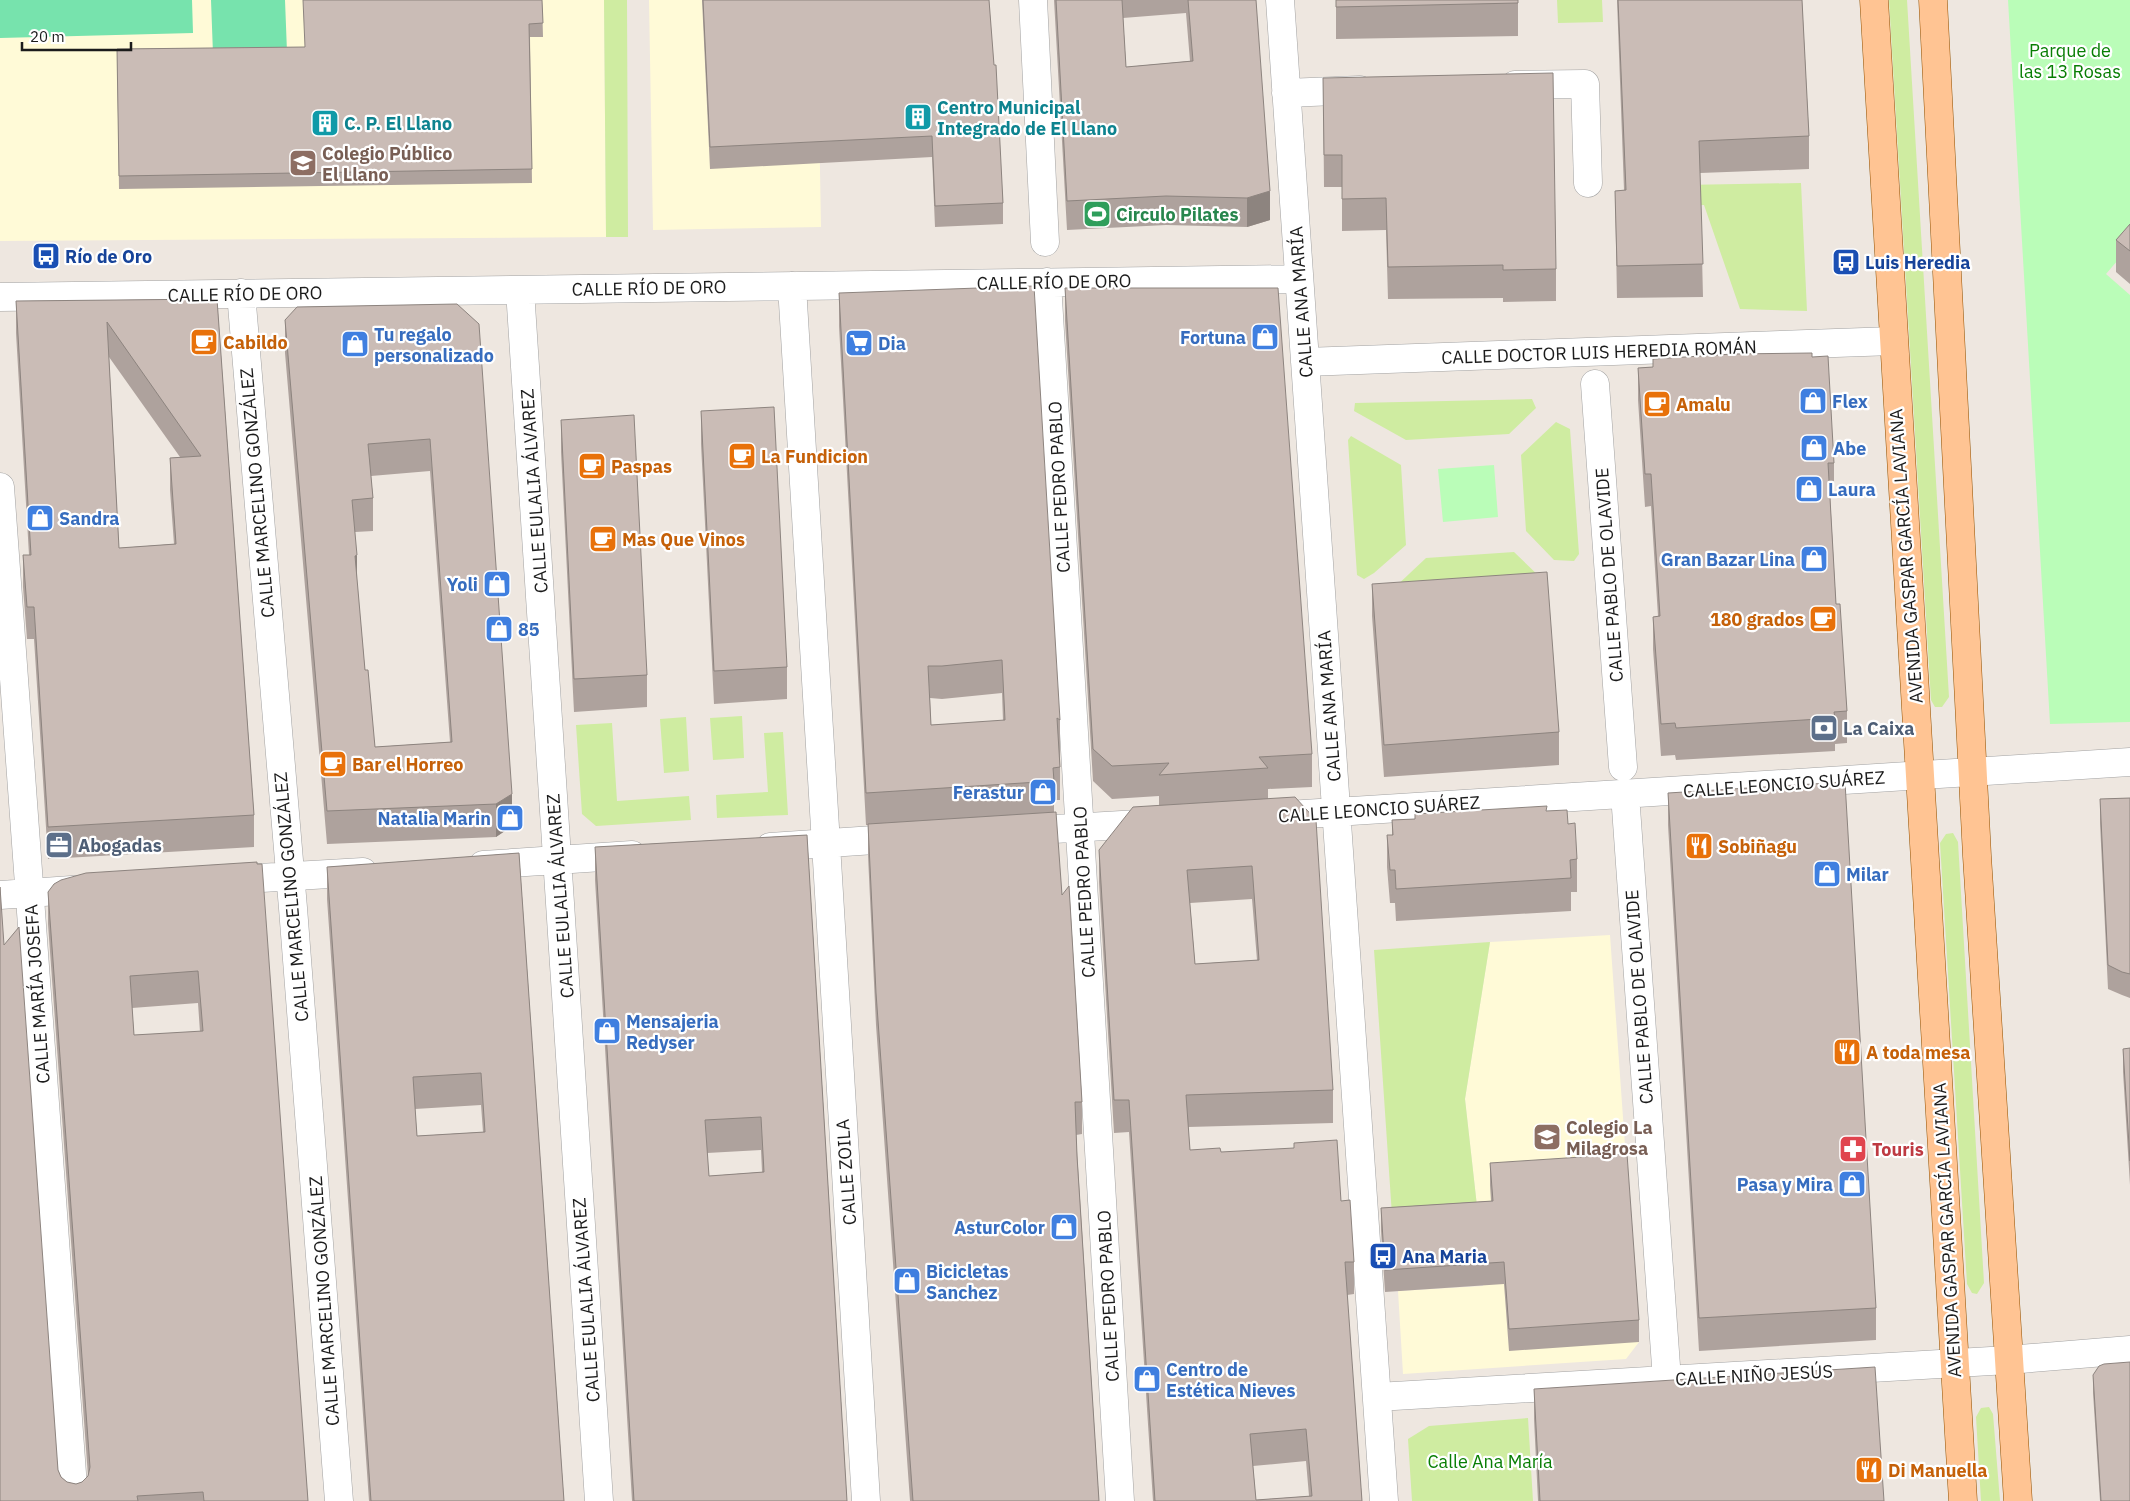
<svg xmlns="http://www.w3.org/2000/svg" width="2130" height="1501" font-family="'IBM Plex Sans',sans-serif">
	<rect width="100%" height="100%" fill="#eee7e0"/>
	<path fill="#fffad7" d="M0,0H604L606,237L0,241Z
		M649,0H817L821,227L653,230Z
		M1610,935L1639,1342L1626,1359L1403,1374L1398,1291L1483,1286L1479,1224L1465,1099L1490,942Z"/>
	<path fill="#cfeca1" d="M604,0H627L628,237H606Z
		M1557,0H1602L1603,22L1558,23Z
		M1889,0H1907L1949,697L1942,707H1935L1931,700Z
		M1801,183L1807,311L1740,309L1704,205L1630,208L1626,186Z
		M1532,399L1536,408L1509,434L1406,440L1354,411L1355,403Z
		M1556,422L1570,429L1579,554L1574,561L1554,560L1526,531L1521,455Z
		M1351,436L1401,465L1406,545L1374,573L1364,579L1357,575L1348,440Z
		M1514,552L1542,579L1392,590L1426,558Z
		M742,716L744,758L713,760L710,718Z
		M686,717L689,771L664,773L660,719Z
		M612,723L617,801L689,796L691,820L596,826L582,814L576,725Z
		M783,732L788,815L717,818L716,795L768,792L764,733Z
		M1953,833L1958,842L1984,1283L1977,1294L1972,1293L1967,1284L1940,843L1946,834Z
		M1490,942L1465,1099L1479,1224L1393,1230L1374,950Z
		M1989,1407L1993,1414L2000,1501H1981L1976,1417L1981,1408Z
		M1528,1418L1533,1501H1412L1408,1439L1429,1426Z"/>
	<path fill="#bafdb8" d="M2008,0H2130V246L2106,274L2130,295V722L2050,724Z
		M1494,465L1498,517L1443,522L1438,469Z"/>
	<path fill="#77e3ad" d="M0,0H192L193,33L0,38Z
		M211,0H285L287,52L213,54Z"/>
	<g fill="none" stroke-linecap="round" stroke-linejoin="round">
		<defs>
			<path id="pedestrian" d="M1033,0L1045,242
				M1595,384L1623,767"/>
			<path id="minor" d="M1280,0L1384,1501
				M1515,85L1585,84L1588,183
				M1286,93L1360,90
				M1047,282L1120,1501
				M792,286L866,1501
				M520,290L599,1501
				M241,293L293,908L339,1501
				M0,297L1299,279
				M1305,362L1893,341
				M0,487L74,1501
				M1625,794L1667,1380
				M1272,816L2130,762
				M1020,831L1156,823
				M770,847L904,838
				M483,865L632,855
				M226,880L363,872
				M0,895L86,889
				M1377,1397L2008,1360L2130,1350"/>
			<path id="primary" d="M1874,0L1963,1501
				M1933,0L1977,856L2018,1501"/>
		</defs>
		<use href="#pedestrian" stroke="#a2a2a2" stroke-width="29"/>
		<use href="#minor" stroke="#a2a2a2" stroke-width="29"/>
		<use href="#primary" stroke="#925100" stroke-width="29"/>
		<use href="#pedestrian" stroke="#fff" stroke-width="28"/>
		<use href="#minor" stroke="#fff" stroke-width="28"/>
		<use href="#primary" stroke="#ffc493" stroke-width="28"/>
	</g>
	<path fill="#aea29d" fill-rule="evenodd" d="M542,0L543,37H530L532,183L119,189L117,49L304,47Z
		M702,0H989L1003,203V224L935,227L932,157L710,169Z
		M1054,0H1256L1270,220L1247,227L1166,225L1067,230ZM1186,13L1190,61L1126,67L1123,18Z
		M1336,0H1518V36L1336,39Z
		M1617,0H1802L1809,136V169L1700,173L1703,297L1617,298L1615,191L1624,190Z
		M1323,78L1556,269V301L1503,302V298L1388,299L1386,230L1342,231V187H1324Z
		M2130,224V284L2116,272V240Z
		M1065,288L1312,754V787L1268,789V799L1333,1090V1123L1188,1127L1190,1150L1221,1152L1341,1201L1354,1262V1294L1347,1295L1362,1501H1153L1129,1132L1114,1133L1099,882V850L1159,806V796L1112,799L1093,781L1065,321ZM1252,899L1257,960L1195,964L1190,903ZM1306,1461L1309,1496L1256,1500L1253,1466Z
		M839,293L1060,720V800H1054V812L1082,1102V1134L1076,1135L1099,1501H910L876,1025L868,856V825H866L839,326ZM1002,693L1003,721L931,725L930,698L942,699Z
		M217,299L254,815V847L48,859L34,639H27L23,587V555H29L16,333V301ZM109,357L180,457L170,458V490L174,544L119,548Z
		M457,304L512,826L496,837L327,844L285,353V320ZM430,471L450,742L375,747L365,670L357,583L355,532L373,531V498L371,476Z
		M1812,357L1834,463V495H1830L1836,604L1847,711V743L1835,744V751L1676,760L1675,755L1661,756L1653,649V617L1658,616L1651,506L1645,507L1638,400V368L1653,367V359Z
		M701,411L787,667V699L714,704L701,444Z
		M561,420L647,675V707L574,712L561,452Z
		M1372,584L1559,732V765L1384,777L1372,616Z
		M1668,793L1876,1308V1340L1699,1351L1668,825Z
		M2130,798V998L2122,995L2108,989L2100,823V799Z
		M1547,811L1568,824L1577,859V892H1571V911L1396,921L1395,903H1390L1387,867V835H1392V820L1415,819V814Z
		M807,835L847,1501H632L595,880V847ZM761,1150L762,1172L709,1176L707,1153Z
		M519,853L564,1501H369L327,899V867ZM481,1105L483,1132L417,1136L415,1109Z
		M257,862L308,1501H0L4,945L58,1470L61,1477L67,1482L76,1484L82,1482L88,1476L48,924V892ZM198,1003L200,1032L134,1035L132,1008Z
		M2130,1048V1185L2123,1072V1049Z
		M1490,1163L1639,1320V1342L1509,1351L1504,1284L1385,1292L1381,1231V1208L1491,1201L1490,1185Z
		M2093,1375L2130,1501H2100L2093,1393Z
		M1534,1389L1884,1501H1538L1534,1419Z"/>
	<path fill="#8d847f" d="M1270,191V220L1247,227V198Z
		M357,555V588L355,556Z
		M512,794V826L496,837V804Z"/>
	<path fill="#cabcb6" stroke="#8d847f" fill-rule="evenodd" d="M303,0H542L543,23L529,24L532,169L119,176L117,49L305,47Z
		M703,0H989L994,65H996L1003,203L935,206L932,136L710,147Z
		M1056,0H1122L1126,67L1193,61L1188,0H1256L1270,191L1247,198L1166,196L1067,201Z
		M1336,0H1518V3L1336,7Z
		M1618,0H1802L1809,136L1699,141L1703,264L1617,266L1615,191L1626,190Z
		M1553,73L1556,269L1503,270V265L1388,267L1386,198L1342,199V155H1324L1323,78Z
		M2130,224V251L2116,240Z
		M1034,286L1060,720L1057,718L1060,767L1053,768L1054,781L866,793L839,293ZM1002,660L1005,720L931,725L928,666H942Z
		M1065,288H1278L1312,754L1259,757L1268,768L1159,775L1169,763L1112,766L1093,749Z
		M217,299L254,815L48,827L34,607H27L23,555H31L16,301ZM107,322L201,456L170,458L176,544L119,548Z
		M457,304L479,324L512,794L496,804L327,811L285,320L297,307ZM430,439L452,742L375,747L368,670H365L355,556L357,555L352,500L373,498L368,444Z
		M1812,353V357L1828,356L1834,463H1828L1836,604H1840L1847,711L1834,712L1835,718L1676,728L1675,723L1661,724L1653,617L1660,616L1651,474H1645L1638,368L1653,367V359L1733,354Z
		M774,407L787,667L714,671L701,411Z
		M634,415L647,675L574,679L561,420Z
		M1547,572L1559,732L1384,745L1372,584Z
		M1845,782L1876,1308L1699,1318L1668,793Z
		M1295,797L1316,820L1333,1090L1186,1095L1190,1150L1220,1148L1221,1152L1294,1148V1143L1337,1140L1341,1201L1350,1200L1354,1262H1345L1362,1501H1155L1129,1100H1114L1099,850L1133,807ZM1252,866L1259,960L1195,964L1187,870ZM1306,1429L1312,1496L1256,1500L1250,1434Z
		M2130,798V974L2122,972L2108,965L2100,799Z
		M1547,806L1546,811L1567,810L1568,824L1575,823L1577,859L1570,860L1571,878L1396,889L1395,870H1390L1387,835H1393L1392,820L1415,819V814Z
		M1056,812L1062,895L1069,886L1082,1102H1075L1077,1156L1099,1501H913L876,993L868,824Z
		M807,835L847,1501H634L595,847ZM761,1117L764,1172L709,1176L705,1120Z
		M519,853L564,1501H371L327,867ZM481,1073L485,1132L417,1136L413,1077Z
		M257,862V864H262L308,1501H204L203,1492L137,1496L138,1501H0V887L4,945L19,927L58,1470L61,1477L67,1482L76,1484L82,1482L88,1476L90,1467L48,892L54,884L61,880L86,873ZM198,971L203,1031L134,1035L130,976Z
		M2130,1048V1161L2123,1049Z
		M1627,1154L1639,1320L1509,1329L1504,1262L1385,1270L1381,1208L1493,1201L1490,1163Z
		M2130,1362V1501H2101L2093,1375L2099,1366L2104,1364Z
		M1875,1367L1884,1501H1540L1534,1389Z"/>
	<defs>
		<symbol id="building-square" viewBox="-11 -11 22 22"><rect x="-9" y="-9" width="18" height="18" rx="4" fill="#0f9aa8" stroke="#fff"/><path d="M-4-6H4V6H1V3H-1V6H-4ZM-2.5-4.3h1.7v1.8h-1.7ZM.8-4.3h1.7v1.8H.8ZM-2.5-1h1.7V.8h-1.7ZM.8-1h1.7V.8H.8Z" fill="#fff"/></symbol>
		<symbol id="school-square" viewBox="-11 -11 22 22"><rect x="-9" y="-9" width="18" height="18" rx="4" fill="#8d6e63" stroke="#fff"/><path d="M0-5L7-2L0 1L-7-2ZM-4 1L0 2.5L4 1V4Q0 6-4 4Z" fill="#fff"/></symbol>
		<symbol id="stadium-square" viewBox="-11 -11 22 22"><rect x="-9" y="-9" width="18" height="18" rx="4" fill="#2e9e5b" stroke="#fff"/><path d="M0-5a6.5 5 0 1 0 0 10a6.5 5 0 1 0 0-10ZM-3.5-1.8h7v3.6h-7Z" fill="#fff"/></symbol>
		<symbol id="bus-square" viewBox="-11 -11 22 22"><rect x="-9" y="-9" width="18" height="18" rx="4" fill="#1a4fb4" stroke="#fff"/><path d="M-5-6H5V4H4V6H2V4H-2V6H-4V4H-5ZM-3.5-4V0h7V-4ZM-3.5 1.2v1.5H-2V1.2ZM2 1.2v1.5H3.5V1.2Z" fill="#fff"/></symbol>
		<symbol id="shop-square" viewBox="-11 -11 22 22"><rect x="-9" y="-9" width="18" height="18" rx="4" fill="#3f7fe0" stroke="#fff"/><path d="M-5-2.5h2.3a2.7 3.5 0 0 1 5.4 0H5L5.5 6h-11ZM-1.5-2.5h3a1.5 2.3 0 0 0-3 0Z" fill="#fff"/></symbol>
		<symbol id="cafe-square" viewBox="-11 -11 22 22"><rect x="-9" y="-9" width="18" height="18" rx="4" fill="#e8710a" stroke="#fff"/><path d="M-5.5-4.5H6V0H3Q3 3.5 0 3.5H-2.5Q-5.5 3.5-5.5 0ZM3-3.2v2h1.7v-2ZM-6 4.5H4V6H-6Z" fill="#fff"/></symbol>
		<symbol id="supermarket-square" viewBox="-11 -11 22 22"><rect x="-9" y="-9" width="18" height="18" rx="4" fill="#3f7fe0" stroke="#fff"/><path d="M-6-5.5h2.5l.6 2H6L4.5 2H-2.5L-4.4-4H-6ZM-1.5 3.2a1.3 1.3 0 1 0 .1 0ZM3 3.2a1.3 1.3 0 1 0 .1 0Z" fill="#fff"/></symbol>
		<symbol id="bank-square" viewBox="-11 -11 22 22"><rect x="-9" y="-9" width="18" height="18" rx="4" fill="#5c6f8a" stroke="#fff"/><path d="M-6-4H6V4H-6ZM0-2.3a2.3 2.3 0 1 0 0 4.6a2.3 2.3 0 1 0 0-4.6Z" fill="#fff"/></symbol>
		<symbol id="office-square" viewBox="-11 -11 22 22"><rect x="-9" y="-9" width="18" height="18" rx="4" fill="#5c6f8a" stroke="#fff"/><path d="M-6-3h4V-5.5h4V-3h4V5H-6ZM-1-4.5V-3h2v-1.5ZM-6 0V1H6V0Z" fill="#fff"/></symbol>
		<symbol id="restaurant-square" viewBox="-11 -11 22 22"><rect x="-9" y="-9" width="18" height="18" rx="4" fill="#e8710a" stroke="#fff"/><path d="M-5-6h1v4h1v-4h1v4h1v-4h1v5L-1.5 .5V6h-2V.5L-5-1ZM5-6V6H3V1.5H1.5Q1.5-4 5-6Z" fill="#fff"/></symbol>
		<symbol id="pharmacy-square" viewBox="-11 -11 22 22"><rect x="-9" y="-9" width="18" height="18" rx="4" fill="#e0444e" stroke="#fff"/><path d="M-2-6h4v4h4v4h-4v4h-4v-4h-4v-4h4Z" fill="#fff"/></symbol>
	</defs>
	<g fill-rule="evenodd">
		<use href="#building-square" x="902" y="101" width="32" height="32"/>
		<use href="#building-square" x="309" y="107" width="32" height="32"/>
		<use href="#school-square" x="287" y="147" width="32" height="32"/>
		<use href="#stadium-square" x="1081" y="198" width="32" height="32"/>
		<use href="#bus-square" x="30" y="240" width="32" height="32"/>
		<use href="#bus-square" x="1830" y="246" width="32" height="32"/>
		<use href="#shop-square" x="1249" y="321" width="32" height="32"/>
		<use href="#cafe-square" x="188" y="326" width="32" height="32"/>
		<use href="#supermarket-square" x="843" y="327" width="32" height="32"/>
		<use href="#shop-square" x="339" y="328" width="32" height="32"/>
		<use href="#shop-square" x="1797" y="385" width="32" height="32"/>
		<use href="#cafe-square" x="1641" y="388" width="32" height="32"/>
		<use href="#shop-square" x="1798" y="432" width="32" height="32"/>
		<use href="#cafe-square" x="726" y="440" width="32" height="32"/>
		<use href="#cafe-square" x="576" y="450" width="32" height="32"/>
		<use href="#shop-square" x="1793" y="473" width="32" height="32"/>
		<use href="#shop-square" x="24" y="502" width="32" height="32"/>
		<use href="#cafe-square" x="587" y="523" width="32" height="32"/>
		<use href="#shop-square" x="1798" y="543" width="32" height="32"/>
		<use href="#shop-square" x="481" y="568" width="32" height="32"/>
		<use href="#cafe-square" x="1807" y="603" width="32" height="32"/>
		<use href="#shop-square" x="483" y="613" width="32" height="32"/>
		<use href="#bank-square" x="1808" y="712" width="32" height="32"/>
		<use href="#cafe-square" x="317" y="748" width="32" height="32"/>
		<use href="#shop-square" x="1027" y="776" width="32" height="32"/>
		<use href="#shop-square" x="494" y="802" width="32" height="32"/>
		<use href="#office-square" x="43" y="829" width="32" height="32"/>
		<use href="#restaurant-square" x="1683" y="830" width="32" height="32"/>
		<use href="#shop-square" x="1811" y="858" width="32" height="32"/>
		<use href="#shop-square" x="591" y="1015" width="32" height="32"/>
		<use href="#restaurant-square" x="1831" y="1036" width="32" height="32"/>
		<use href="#school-square" x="1531" y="1121" width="32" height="32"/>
		<use href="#pharmacy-square" x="1837" y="1133" width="32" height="32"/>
		<use href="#shop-square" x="1836" y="1168" width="32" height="32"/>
		<use href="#shop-square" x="1048" y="1211" width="32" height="32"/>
		<use href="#bus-square" x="1367" y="1240" width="32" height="32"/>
		<use href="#shop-square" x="891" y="1265" width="32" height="32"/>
		<use href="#shop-square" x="1131" y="1363" width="32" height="32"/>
		<use href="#restaurant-square" x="1853" y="1454" width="32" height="32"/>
	</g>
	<g text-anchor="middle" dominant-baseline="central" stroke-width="4.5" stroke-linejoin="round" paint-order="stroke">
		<g font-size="18" fill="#087e04" stroke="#fff">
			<text x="2070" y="50">Parque de<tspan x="2070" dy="21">las 13 Rosas</tspan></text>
			<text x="1490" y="1461">Calle Ana María</text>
		</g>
		<g font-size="18" font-weight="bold" fill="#0d838f" stroke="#fff" text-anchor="start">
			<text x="937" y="107">Centro Municipal<tspan x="937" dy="21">Integrado de El Llano</tspan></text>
			<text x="344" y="123">C. P. El Llano</text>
		</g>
		<g font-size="18" font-weight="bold" fill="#785e54" stroke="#fff" text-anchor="start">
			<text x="322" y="153">Colegio Público<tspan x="322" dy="21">El Llano</tspan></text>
			<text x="1566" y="1127">Colegio La<tspan x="1566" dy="21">Milagrosa</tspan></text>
		</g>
		<g font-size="18" font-weight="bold" fill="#27864d" stroke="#fff" text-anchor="start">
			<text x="1116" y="214">Circulo Pilates</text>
		</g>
		<g font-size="18" font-weight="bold" fill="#164399" stroke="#fff" text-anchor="start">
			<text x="65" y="256">Río de Oro</text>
			<text x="1865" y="262">Luis Heredia</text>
			<text x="1402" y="1256">Ana Maria</text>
		</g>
		<g font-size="18" fill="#1b1b1b" stroke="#fff">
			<text transform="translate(1054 282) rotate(-1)">CALLE RÍO DE ORO</text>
			<text transform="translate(649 288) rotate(-1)">CALLE RÍO DE ORO</text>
			<text transform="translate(245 294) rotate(-1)">CALLE RÍO DE ORO</text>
			<text transform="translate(1301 302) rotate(-94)">CALLE ANA MARÍA</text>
			<text transform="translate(1599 352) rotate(-2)">CALLE DOCTOR LUIS HEREDIA ROMÁN</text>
			<text transform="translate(1059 487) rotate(-93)">CALLE PEDRO PABLO</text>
			<text transform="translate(534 491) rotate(-94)">CALLE EULALIA ÁLVAREZ</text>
			<text transform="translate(257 493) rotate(-95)">CALLE MARCELINO GONZÁLEZ</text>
			<text transform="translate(1906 556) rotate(-94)">AVENIDA GASPAR GARCÍA LAVIANA</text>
			<text transform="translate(1609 575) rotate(-94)">CALLE PABLO DE OLAVIDE</text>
			<text transform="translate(1329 706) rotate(-94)">CALLE ANA MARÍA</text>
			<text transform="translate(1784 784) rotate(-4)">CALLE LEONCIO SUÁREZ</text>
			<text transform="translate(1379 809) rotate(-4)">CALLE LEONCIO SUÁREZ</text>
			<text transform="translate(1084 892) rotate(-93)">CALLE PEDRO PABLO</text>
			<text transform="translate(560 896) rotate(-94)">CALLE EULALIA ÁLVAREZ</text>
			<text transform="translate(291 897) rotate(-95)">CALLE MARCELINO GONZÁLEZ</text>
			<text transform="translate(37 994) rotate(-94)">CALLE MARÍA JOSEFA</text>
			<text transform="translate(1639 997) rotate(-94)">CALLE PABLO DE OLAVIDE</text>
			<text transform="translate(846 1172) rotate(-94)">CALLE ZOILA</text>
			<text transform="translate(1947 1230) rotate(-93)">AVENIDA GASPAR GARCÍA LAVIANA</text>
			<text transform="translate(1108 1296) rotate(-93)">CALLE PEDRO PABLO</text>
			<text transform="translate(586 1300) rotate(-94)">CALLE EULALIA ÁLVAREZ</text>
			<text transform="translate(324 1301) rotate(-94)">CALLE MARCELINO GONZÁLEZ</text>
			<text transform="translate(1754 1375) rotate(-3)">CALLE NIÑO JESÚS</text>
		</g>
		<g font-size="18" font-weight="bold" fill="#366cbe" stroke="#fff" text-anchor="start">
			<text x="374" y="334">Tu regalo<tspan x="374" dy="21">personalizado</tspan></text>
			<text x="1246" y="337" text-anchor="end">Fortuna</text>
			<text x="878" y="343">Dia</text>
			<text x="1832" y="401">Flex</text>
			<text x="1833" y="448">Abe</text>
			<text x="1828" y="489">Laura</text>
			<text x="59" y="518">Sandra</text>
			<text x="1795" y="559" text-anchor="end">Gran Bazar Lina</text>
			<text x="478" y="584" text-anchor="end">Yoli</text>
			<text x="518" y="629">85</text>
			<text x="1024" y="792" text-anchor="end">Ferastur</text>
			<text x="491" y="818" text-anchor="end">Natalia Marin</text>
			<text x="1846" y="874">Milar</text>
			<text x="626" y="1021">Mensajeria<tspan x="626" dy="21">Redyser</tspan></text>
			<text x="1833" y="1184" text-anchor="end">Pasa y Mira</text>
			<text x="1045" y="1227" text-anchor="end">AsturColor</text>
			<text x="926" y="1271">Bicicletas<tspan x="926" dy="21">Sanchez</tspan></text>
			<text x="1166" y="1369">Centro de<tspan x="1166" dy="21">Estética Nieves</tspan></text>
		</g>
		<g font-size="18" font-weight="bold" fill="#c56008" stroke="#fff" text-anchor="start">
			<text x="223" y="342">Cabildo</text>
			<text x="1676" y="404">Amalu</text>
			<text x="761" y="456">La Fundicion</text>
			<text x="611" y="466">Paspas</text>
			<text x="622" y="539">Mas Que Vinos</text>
			<text x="1804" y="619" text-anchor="end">180 grados</text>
			<text x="352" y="764">Bar el Horreo</text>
			<text x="1718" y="846">Sobiñagu</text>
			<text x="1866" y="1052">A toda mesa</text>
			<text x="1888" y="1470">Di Manuella</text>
		</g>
		<g font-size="18" font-weight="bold" fill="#4e5e75" stroke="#fff" text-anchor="start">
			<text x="1843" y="728">La Caixa</text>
			<text x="78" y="845">Abogadas</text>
		</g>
		<g font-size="18" font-weight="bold" fill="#be3a42" stroke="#fff" text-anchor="start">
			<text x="1872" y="1149">Touris</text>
		</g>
	</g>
	<path d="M22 42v8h109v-8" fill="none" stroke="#1b1b1b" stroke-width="2.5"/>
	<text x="30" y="42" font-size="15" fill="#1b1b1b" stroke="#ffffff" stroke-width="4" paint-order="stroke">20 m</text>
</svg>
